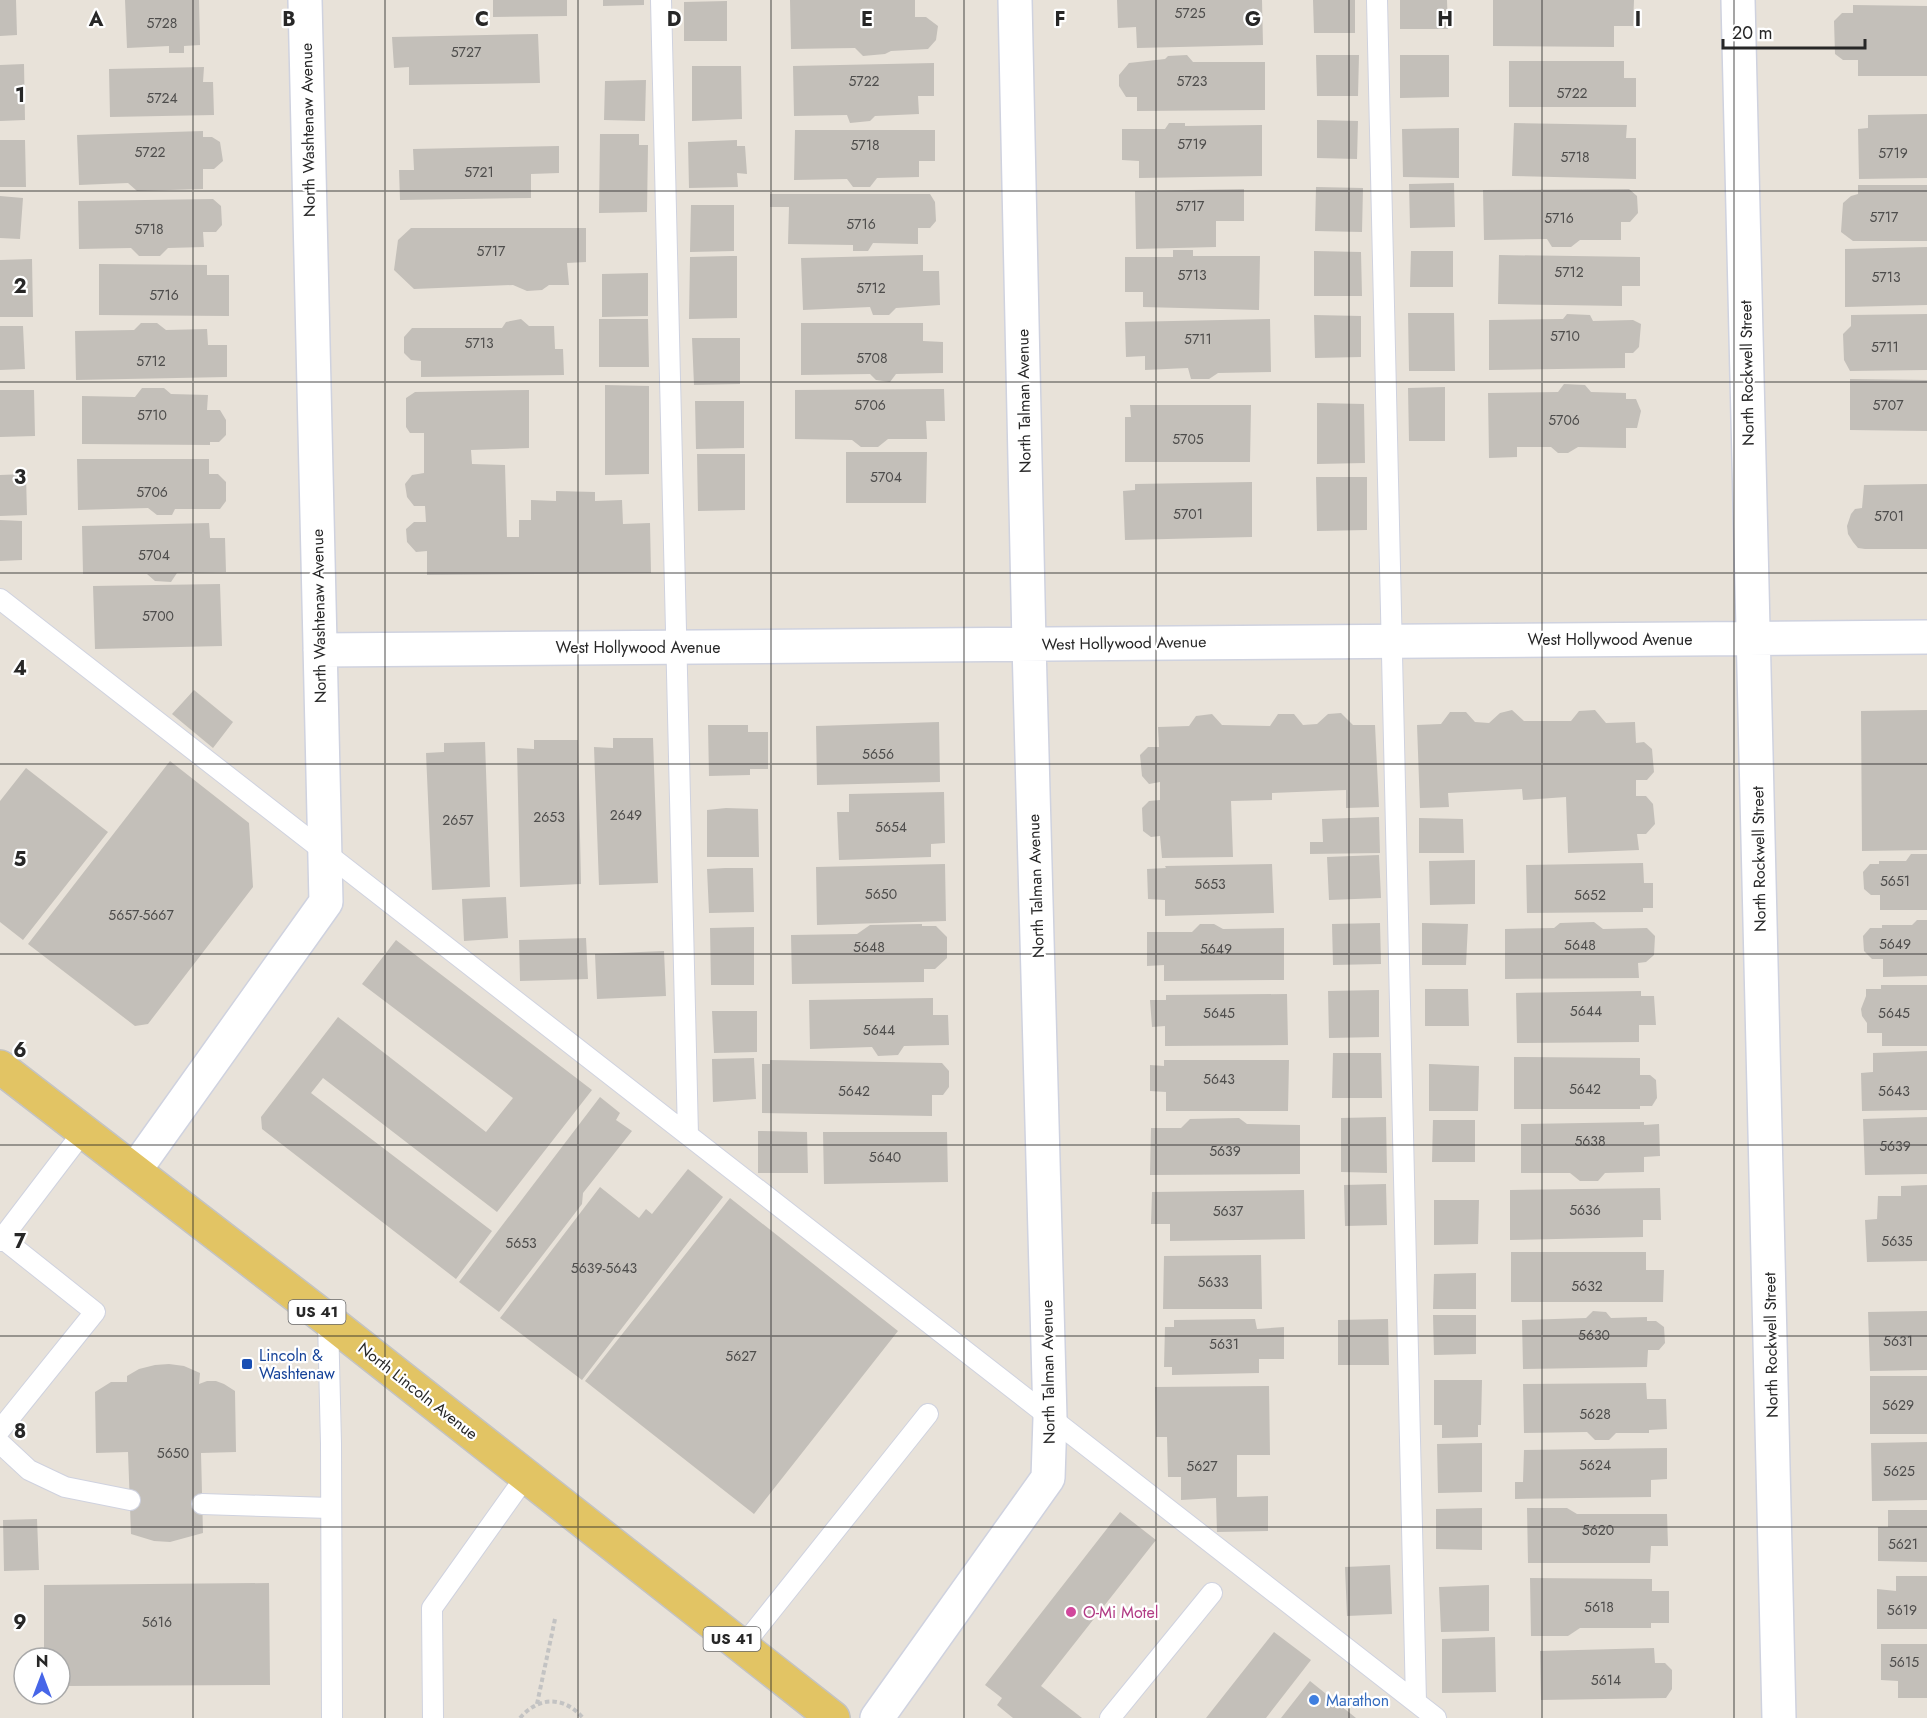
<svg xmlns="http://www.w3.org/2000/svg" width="1927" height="1718" font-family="Jost,sans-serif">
	<rect width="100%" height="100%" fill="#e8e2d9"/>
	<path fill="#c3bfb9" d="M0,0H16L17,35L0,36Z
		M125,0H199L200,45L184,46V53H169V46L127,48Z
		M493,0H567V16L493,17Z
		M603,0H644V5L603,6Z
		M790,0H915V17H926L938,26L936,40L928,49L891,51L885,54L863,56L855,48L791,49Z
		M1117,0H1262L1263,45L1137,48L1136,27L1118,28Z
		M1313,0H1355V33H1314Z
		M1400,0H1447L1448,29H1400Z
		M1493,0H1634L1633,26H1614V47L1493,46Z
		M727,1V41H684V2Z
		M1853,5L1927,6V76H1858V60H1843L1835,54L1834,21L1842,13H1853Z
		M538,34L540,83L409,85V67L394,68L392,37Z
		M1187,55L1193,62H1265V110L1137,111V97H1126L1119,86V75L1129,63L1165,59L1168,56Z
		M1316,55H1359L1358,96H1317Z
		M1400,55H1449V97L1400,98Z
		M1509,61H1624V78H1636V107H1509Z
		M934,63V96H918L919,114L875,116L870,121L850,123L847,115L794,116L793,66Z
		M24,64L25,120L0,121V65Z
		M692,66H741L742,119L692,121Z
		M204,67L203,82H213L214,115L110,117L109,69Z
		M646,80L645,121L604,120L605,81Z
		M1927,114V178L1859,179L1858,129L1868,128V115Z
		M1317,120L1358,121L1357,159L1317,158Z
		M1169,123H1185V126L1262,125V176L1139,178V161L1122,160V129H1165Z
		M1514,123L1627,125L1626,138H1636V179L1512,176Z
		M1459,128V178L1403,177L1402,129Z
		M795,130H935V161H919V177L877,178L870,187H853L847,179L794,180Z
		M203,131V137H212L220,142L223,161L214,169H203V189L137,191L128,183L79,185L77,135Z
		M600,134H639V145H648L647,212L599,213Z
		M0,140H25L26,187H0Z
		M737,140V146H745L747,174L737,173L738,187L689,188L688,142Z
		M559,146V173L531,174V198L400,200L399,170H414L413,149Z
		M1454,183L1455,227L1410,228L1409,184Z
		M1858,185H1927V241H1853L1841,232L1843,203L1851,196L1858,194Z
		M1316,187L1363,188L1362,232L1315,231Z
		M1244,189V221H1216V247L1136,249L1135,191Z
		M1629,189L1637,196L1638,213L1630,222H1621V240H1580L1571,247H1552L1547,239L1484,240L1483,190Z
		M770,194H930L935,202L936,221L930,228H918V244L873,243L868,251H853V245L788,244L789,207H770Z
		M0,196L23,198L20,239L0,238Z
		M213,199L221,206L222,225L216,232H203L204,247L168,248L160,256H139L131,248L79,249L78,201Z
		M691,205H734V251L690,252Z
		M411,228H586V262L567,263L569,285H549L542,290L527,291L513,285L414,289L394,270L398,240Z
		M1927,247V305L1845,307V249Z
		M1173,250H1193V256H1260L1259,310L1143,307V292H1125V257H1173Z
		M1314,251L1361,252L1362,296H1314Z
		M1411,251H1453V287H1410Z
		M923,255V271H939L940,305L896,308L889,315H873L870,307L803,310L801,258Z
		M1499,255L1640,257V286H1622V306L1498,304Z
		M730,256H737V318L689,319L690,257Z
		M32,259L33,317H0V260Z
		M99,264L207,265V275H229V316L99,315Z
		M648,273V316L602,317V274Z
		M1408,313H1454L1455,371H1409Z
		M1567,314L1590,315L1593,321L1633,320L1641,324L1639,347L1633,353H1625V368L1489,370V320L1563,319Z
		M1927,314V370L1850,371L1844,360L1843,334L1851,326V315Z
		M1314,315L1361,316V357L1315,358Z
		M521,319L529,326H554L555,349H563L564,375L421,377V361L411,360L404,353V337L412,328H502L506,322Z
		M599,319H648L649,367H599Z
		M1270,319L1271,372L1218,373L1209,379H1191L1188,368L1145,370V356L1126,357L1125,322Z
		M141,323H157L166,330L207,329L208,345H227V377L76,380L75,331L134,330Z
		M801,323H923V341L943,342V373L896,374L890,382L876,380L870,374L801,375Z
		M0,326H23L25,369L0,370Z
		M692,338H740V384L694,385Z
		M1850,379L1927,380V431L1850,430Z
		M1564,384L1585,385L1591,392L1626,393V399H1636L1641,411L1637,428H1626V448L1578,447L1568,453H1558L1551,447H1517V457L1489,458L1488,393L1558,392Z
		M605,385L649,386V474L605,475Z
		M1445,387V441H1409L1408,388Z
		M142,388H164L171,394L208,395L207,410H220L226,420V435L219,442H210V445L82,444V396L135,397Z
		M944,389L945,421H926L927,439H888L878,447H861L852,440L795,439V390Z
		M0,390H34L35,436L0,437Z
		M529,390V448L471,450L472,464L505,465L507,537H519V520H531V500L556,501V491L595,492V501L622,500L623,524L650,523L651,573L427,575V551L416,552L407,542L406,529L414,522H426L425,506H414L407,497L405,484L412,475L424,473V433H410L406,427V398L415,392Z
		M695,401H744V448L696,449Z
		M1317,403L1364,404L1365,463L1317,464Z
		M1130,405H1251L1250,462H1125V417H1131Z
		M846,452H927L926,503H846Z
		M697,454H745V510L698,511Z
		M77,459H209V474H218L226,482V501L220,509H175L172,515H157L148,508L78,510Z
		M26,474L27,515L0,516V475Z
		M1316,477H1367V530L1317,531Z
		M1252,482V537L1125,540L1123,491L1135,490V484Z
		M1927,484V549H1865L1858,548L1853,542L1848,534L1847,526L1851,514L1855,509L1862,508L1864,485Z
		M0,520L22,521V560L0,561Z
		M209,523L210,538H225L226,572L177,573L171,582L155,581L147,574H83L82,526Z
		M220,584L222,646L95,649L93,586Z
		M194,690L233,722L213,748L172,714Z
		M1512,710L1524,721H1571L1579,711L1595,710L1606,723L1635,722L1636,743L1644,742L1652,749L1654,772L1647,780H1636V796H1646L1653,804L1655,824L1646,834H1637L1639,850L1568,853L1566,797L1523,800L1522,789L1448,793L1449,807L1420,808L1417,725L1441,724L1450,712H1466L1475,722L1489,723L1500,713Z
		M1927,710V850L1862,851L1861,711Z
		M1341,713L1353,725H1375L1379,807L1346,808V790L1272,793V800L1231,801L1233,857L1162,858L1160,836L1151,837L1143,831L1142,808L1149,801L1160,800V782L1149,784L1142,776L1140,755L1148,747H1159L1158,727L1189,726L1196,716L1212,714L1222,725L1270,726L1278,714H1294L1303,725L1317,724L1328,714Z
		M939,722L940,782L817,785L816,726Z
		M708,725H748V732H768V769H750V775L709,776Z
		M613,738H653L658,883L599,885L594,747L613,748Z
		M534,740H578L581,884L520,887L517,748L534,749Z
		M485,742L490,887L432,890L426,753L444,752V743Z
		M170,761L249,823L253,887L148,1024L135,1026L28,944Z
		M26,768L108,832L23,940L0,922V801Z
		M944,792L945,843L931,844V857L839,860L837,812H849V794Z
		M726,808L758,809L759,857H707V810Z
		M1379,817L1380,853L1310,854V842H1323L1322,819Z
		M1419,818L1463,819L1464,853H1419Z
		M1911,854H1927V910H1880V895H1871L1864,889L1863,872L1870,864H1879V861H1906Z
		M1379,855L1381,898L1329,900L1327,857Z
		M1475,860V904L1430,905L1429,861Z
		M1643,863L1644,883H1653V908H1643V912L1527,913L1526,865Z
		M945,864L946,921L817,925L816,867Z
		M1272,864L1274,913L1165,916V900L1148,899L1147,869L1166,868L1165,866Z
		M725,868H753L754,912L709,913L707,869Z
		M506,897L508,938L464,941L462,899Z
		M1917,920H1927V976L1883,977V959H1872L1864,951L1863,936L1870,928H1882V925H1912Z
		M1594,922L1603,929L1647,928L1655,936L1654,955L1646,962L1638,963L1639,978L1505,979V929L1554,928L1560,923Z
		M1380,923L1381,964L1333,965L1332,924Z
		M1422,923L1468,924L1466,965H1422Z
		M922,924V926H936L947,937V958L935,969H924V982L792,984L791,935L857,934L870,925Z
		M1200,924H1214L1223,929L1284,928V980L1164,981V965L1147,966V932H1192Z
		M754,927V985H711L710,928Z
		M586,938L588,979L520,981L519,940Z
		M396,940L592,1090L497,1212L323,1078L311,1093L492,1231L456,1279L262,1129L261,1117L338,1017L486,1132L513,1098L362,984Z
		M664,951L666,996L597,999L595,954Z
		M1881,985H1927V1046H1882V1033H1867V1023L1862,1016L1861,1009L1866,996V989H1881Z
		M1425,989H1468L1469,1026H1425Z
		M1379,990V1037L1329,1038L1328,991Z
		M1641,991V996H1654L1656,1025H1639V1042L1517,1043L1516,993Z
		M1287,994L1288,1045L1165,1046V1026L1152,1027L1150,1000H1166V995Z
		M933,998V1015H948L949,1045L904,1046L898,1055L878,1056L872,1047L810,1049L809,1000Z
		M712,1011H757V1052L714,1053Z
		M1927,1051V1110L1862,1111L1861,1073L1873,1072V1053Z
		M1333,1053H1381L1382,1098H1332Z
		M1514,1057L1640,1058V1075H1650L1656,1080L1657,1098L1652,1106H1640V1109H1514Z
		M754,1058L756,1099L713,1102L712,1059Z
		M770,1060L942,1063L949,1071V1087L943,1095H932V1116L762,1113V1064H770Z
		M1164,1060H1289L1288,1111H1166V1092L1150,1091V1065L1164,1066Z
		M1429,1064L1479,1066L1478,1111H1429Z
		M600,1097L620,1113L616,1120L632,1131L583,1193L582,1204L499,1312L459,1282Z
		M1386,1117L1387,1173L1341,1172V1118Z
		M1927,1117V1174L1865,1175L1863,1119Z
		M1239,1118L1247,1124L1300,1125V1174L1150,1175L1151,1128H1181L1190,1119Z
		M1433,1120H1475V1162H1432Z
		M1644,1122V1125L1659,1124L1660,1156L1644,1157V1172L1605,1173L1598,1181H1580L1570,1173H1521V1124Z
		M758,1131L807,1132L808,1173H758Z
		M823,1132H947L948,1182L824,1184Z
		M688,1169L723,1197L582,1380L500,1318L600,1187L639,1218L646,1209L652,1214Z
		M1386,1184L1387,1225L1345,1226L1344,1185Z
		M1927,1185V1261L1867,1262L1865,1220L1877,1219L1878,1196H1901V1186Z
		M1660,1188L1661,1220H1643V1237L1510,1240V1190Z
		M1304,1190L1305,1239L1170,1241V1224H1151L1152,1192Z
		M730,1198L898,1331L754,1514L585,1381Z
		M1434,1200H1479L1478,1244L1434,1245Z
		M1511,1252H1646V1270H1664L1663,1302H1511Z
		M1261,1255L1262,1309H1163L1164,1256Z
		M1476,1273V1309H1433L1434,1274Z
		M1593,1311L1606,1312L1611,1318L1647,1317V1321H1656L1664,1327L1665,1343L1659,1350H1648L1647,1367L1523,1369L1522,1320L1586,1318Z
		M1927,1311V1370L1870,1371L1868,1312Z
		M1433,1315H1476V1354L1434,1355Z
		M1255,1319L1257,1329L1284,1327V1359H1259V1373L1172,1375V1367H1164L1165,1327H1174V1320Z
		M1388,1319L1389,1365H1338V1320Z
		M169,1364L184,1366L200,1373L199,1384L207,1381H216L224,1384L235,1391L236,1452L201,1453L203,1533L170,1542L154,1541L131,1534L128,1452L96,1453L95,1392L111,1382H127V1376L139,1369L155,1365Z
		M1870,1376H1927V1434H1870Z
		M1434,1380H1482L1481,1425H1478V1437L1442,1438V1425H1434Z
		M1646,1383L1647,1399H1666L1667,1429L1649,1430V1433H1616L1609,1440H1595L1587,1432L1524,1433L1523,1384Z
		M1269,1386L1270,1455H1237V1497L1268,1496V1531L1217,1532L1216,1498L1181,1500V1477H1168L1167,1437H1156L1155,1387Z
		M1927,1442V1500L1872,1501L1871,1443Z
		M1482,1443V1492L1438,1493L1437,1444Z
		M1667,1448V1479L1651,1480V1497L1515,1499V1482H1523L1524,1450Z
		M1482,1508V1550L1436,1549V1509Z
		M1527,1508H1567L1577,1514H1667L1668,1546H1651L1650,1563H1528Z
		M1888,1510H1927V1562L1878,1561V1527H1888Z
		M1120,1512L1156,1540L1041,1686L1082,1718H1013L997,1705L1002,1698L985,1685Z
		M37,1519L39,1570L4,1571L3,1520Z
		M1390,1565L1392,1614L1347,1616L1345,1567Z
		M1896,1576H1927V1629H1877V1589L1896,1591Z
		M1530,1578L1652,1579V1591H1669V1623H1651V1628H1580L1568,1636H1531Z
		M269,1583L270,1685L67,1686V1674L60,1673V1658H44V1585Z
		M1489,1585V1631L1441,1632L1439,1587Z
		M1274,1632L1311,1660L1266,1718H1206Z
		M1495,1637L1496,1692L1442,1693V1639Z
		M1881,1644H1927V1698H1898V1681L1881,1680Z
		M1654,1648L1655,1663H1665L1672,1670V1689L1666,1698L1541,1700L1540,1651Z
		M1310,1681L1356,1718H1281Z"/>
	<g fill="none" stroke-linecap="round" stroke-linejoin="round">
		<defs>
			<path id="service" d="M661,0L688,1135
				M1377,0L1416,1702
				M0,599L1436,1718
				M0,1241L83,1132
				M328,1320L331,1444L332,1718
				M0,1430L95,1312L2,1238
				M0,1443L29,1470L65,1487L130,1500
				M202,1504L330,1508
				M742,1647L928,1414
				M433,1718L432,1608L526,1476
				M1110,1718L1212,1593"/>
			<path id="minor" d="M1738,0L1779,1718
				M320,650L1927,637
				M135,1170L326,902L305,0
				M877,1718L1048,1478L1050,1418L1029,644L1015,0"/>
			<path id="primary" d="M0,1067L328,1320L833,1718"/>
		</defs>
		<use href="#service" stroke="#cfd2df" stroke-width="22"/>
		<use href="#minor" stroke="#cfd2df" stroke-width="36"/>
		<use href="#primary" stroke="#c3c3c3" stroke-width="36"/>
		<path stroke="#c3c3c3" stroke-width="4" stroke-dasharray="4.5 3" stroke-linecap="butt" d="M537,1704L555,1619
			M520,1718C539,1696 564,1696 583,1718"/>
		<use href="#service" stroke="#fff" stroke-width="20"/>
		<use href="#minor" stroke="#fff" stroke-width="33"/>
		<use href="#primary" stroke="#e2c464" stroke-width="33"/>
	</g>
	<path fill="none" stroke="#272727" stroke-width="1.5" stroke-opacity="0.55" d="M193,0V1718M385,0V1718M578,0V1718M771,0V1718M964,0V1718M1156,0V1718M1349,0V1718M1542,0V1718M1734,0V1718M0,191H1927M0,382H1927M0,573H1927M0,764H1927M0,954H1927M0,1145H1927M0,1336H1927M0,1527H1927"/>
	<rect fill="#1a4fb4" stroke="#fff" stroke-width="2" x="241" y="1358" width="12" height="12" rx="3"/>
	<circle fill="#d1479c" stroke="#fff" stroke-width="2" cx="1071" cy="1612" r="6"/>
	<circle fill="#3f7fe0" stroke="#fff" stroke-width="2" cx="1314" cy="1700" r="6"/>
	<g text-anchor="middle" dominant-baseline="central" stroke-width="4.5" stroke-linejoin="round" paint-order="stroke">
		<g font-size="14" fill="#4e4d4c">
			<text x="1190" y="13">5725</text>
			<text x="162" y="23">5728</text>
			<text x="466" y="52">5727</text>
			<text x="864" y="81">5722</text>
			<text x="1192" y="81">5723</text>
			<text x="1572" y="93">5722</text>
			<text x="162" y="98">5724</text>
			<text x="1192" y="144">5719</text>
			<text x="865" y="145">5718</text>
			<text x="150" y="152">5722</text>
			<text x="1893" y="153">5719</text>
			<text x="1575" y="157">5718</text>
			<text x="479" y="172">5721</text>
			<text x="1190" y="206">5717</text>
			<text x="1884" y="217">5717</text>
			<text x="1559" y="218">5716</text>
			<text x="861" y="224">5716</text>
			<text x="149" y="229">5718</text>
			<text x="491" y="251">5717</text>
			<text x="1569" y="272">5712</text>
			<text x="1192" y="275">5713</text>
			<text x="1886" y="277">5713</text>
			<text x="871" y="288">5712</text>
			<text x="164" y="295">5716</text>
			<text x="1565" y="336">5710</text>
			<text x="1198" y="339">5711</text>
			<text x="479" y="343">5713</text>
			<text x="1885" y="347">5711</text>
			<text x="872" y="358">5708</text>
			<text x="151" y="361">5712</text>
			<text x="870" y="405">5706</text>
			<text x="1888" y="405">5707</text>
			<text x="152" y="415">5710</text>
			<text x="1564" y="420">5706</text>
			<text x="1188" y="439">5705</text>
			<text x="886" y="477">5704</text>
			<text x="152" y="492">5706</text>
			<text x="1188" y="514">5701</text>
			<text x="1889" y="516">5701</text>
			<text x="154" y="555">5704</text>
			<text x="158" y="616">5700</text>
			<text x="878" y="754">5656</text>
			<text x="626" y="815">2649</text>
			<text x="549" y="817">2653</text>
			<text x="458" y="820">2657</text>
			<text x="891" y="827">5654</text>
			<text x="1895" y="881">5651</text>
			<text x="1210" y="884">5653</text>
			<text x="881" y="894">5650</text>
			<text x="1590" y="895">5652</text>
			<text x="141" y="915">5657-5667</text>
			<text x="1895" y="944">5649</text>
			<text x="1580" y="945">5648</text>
			<text x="869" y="947">5648</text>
			<text x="1216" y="949">5649</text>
			<text x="1586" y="1011">5644</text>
			<text x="1219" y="1013">5645</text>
			<text x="1894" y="1013">5645</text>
			<text x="879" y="1030">5644</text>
			<text x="1219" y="1079">5643</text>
			<text x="1585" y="1089">5642</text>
			<text x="854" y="1091">5642</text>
			<text x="1894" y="1091">5643</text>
			<text x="1590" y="1141">5638</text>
			<text x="1895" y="1146">5639</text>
			<text x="1225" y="1151">5639</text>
			<text x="885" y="1157">5640</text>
			<text x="1585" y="1210">5636</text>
			<text x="1228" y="1211">5637</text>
			<text x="1897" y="1241">5635</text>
			<text x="521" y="1243">5653</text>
			<text x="604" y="1268">5639-5643</text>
			<text x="1213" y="1282">5633</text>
			<text x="1587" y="1286">5632</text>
			<text x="1594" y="1335">5630</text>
			<text x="1898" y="1341">5631</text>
			<text x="1224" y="1344">5631</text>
			<text x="741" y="1356">5627</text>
			<text x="1898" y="1405">5629</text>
			<text x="1595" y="1414">5628</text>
			<text x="173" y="1453">5650</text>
			<text x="1595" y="1465">5624</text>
			<text x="1202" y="1466">5627</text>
			<text x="1899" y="1471">5625</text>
			<text x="1598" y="1530">5620</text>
			<text x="1903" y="1544">5621</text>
			<text x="1599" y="1607">5618</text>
			<text x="1902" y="1610">5619</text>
			<text x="157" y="1622">5616</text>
			<text x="1904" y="1662">5615</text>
			<text x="1606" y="1680">5614</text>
		</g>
		<g fill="#fff" stroke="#686868" stroke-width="1.5">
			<rect x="288.5" y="1300" width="57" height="24" rx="4.5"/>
			<rect x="703.5" y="1627" width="57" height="24" rx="4.5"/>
		</g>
		<g font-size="15" font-weight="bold" fill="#272727">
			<text x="317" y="1312">US 41</text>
			<text x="732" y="1639">US 41</text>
		</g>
		<g font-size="16" fill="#272727" stroke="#fff">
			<text transform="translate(308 130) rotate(-91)">North Washtenaw Avenue</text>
			<text transform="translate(1747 373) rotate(-91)">North Rockwell Street</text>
			<text transform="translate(1024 401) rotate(-91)">North Talman Avenue</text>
			<text transform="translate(319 616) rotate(-91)">North Washtenaw Avenue</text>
			<text x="1610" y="639">West Hollywood Avenue</text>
			<text transform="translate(1124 643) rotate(-1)">West Hollywood Avenue</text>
			<text x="638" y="647">West Hollywood Avenue</text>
			<text transform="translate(1759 859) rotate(-91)">North Rockwell Street</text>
			<text transform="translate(1036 886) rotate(-92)">North Talman Avenue</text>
			<text transform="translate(1771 1345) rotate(-91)">North Rockwell Street</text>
			<text transform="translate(1048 1372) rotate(-91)">North Talman Avenue</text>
			<text transform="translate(418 1391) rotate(38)">North Lincoln Avenue</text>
		</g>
		<g font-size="16" fill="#164399" stroke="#fff" text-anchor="start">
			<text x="259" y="1355">Lincoln &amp;<tspan x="259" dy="18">Washtenaw</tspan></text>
		</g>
		<g font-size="16" fill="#b23c85" stroke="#fff" text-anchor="start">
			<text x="1083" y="1612">O-Mi Motel</text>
		</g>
		<g font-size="16" fill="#366cbe" stroke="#fff" text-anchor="start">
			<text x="1326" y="1700">Marathon</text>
		</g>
	</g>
	<g font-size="20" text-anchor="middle" font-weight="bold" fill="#272727" stroke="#fff" stroke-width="4.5" stroke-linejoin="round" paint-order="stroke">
		<text x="96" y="26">A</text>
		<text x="289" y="26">B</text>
		<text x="482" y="26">C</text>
		<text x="674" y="26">D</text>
		<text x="867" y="26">E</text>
		<text x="1060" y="26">F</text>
		<text x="1253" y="26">G</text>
		<text x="1445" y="26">H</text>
		<text x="1638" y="26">I</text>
		<text x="20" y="102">1</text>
		<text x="20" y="293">2</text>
		<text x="20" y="484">3</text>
		<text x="20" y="675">4</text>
		<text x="20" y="866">5</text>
		<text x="20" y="1057">6</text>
		<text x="20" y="1248">7</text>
		<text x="20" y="1438">8</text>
		<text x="20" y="1629">9</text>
	</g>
	<g transform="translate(42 1676)"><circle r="28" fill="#ffffff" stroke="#a9a9a9" stroke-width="1.5"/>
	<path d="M0-4.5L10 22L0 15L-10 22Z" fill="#4766e8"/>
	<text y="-9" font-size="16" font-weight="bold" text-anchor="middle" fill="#272727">N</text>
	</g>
	<path d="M1723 39v9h142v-9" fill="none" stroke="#272727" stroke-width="3"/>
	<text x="1732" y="39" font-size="18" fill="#272727" stroke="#ffffff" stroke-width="4.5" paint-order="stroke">20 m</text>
</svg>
